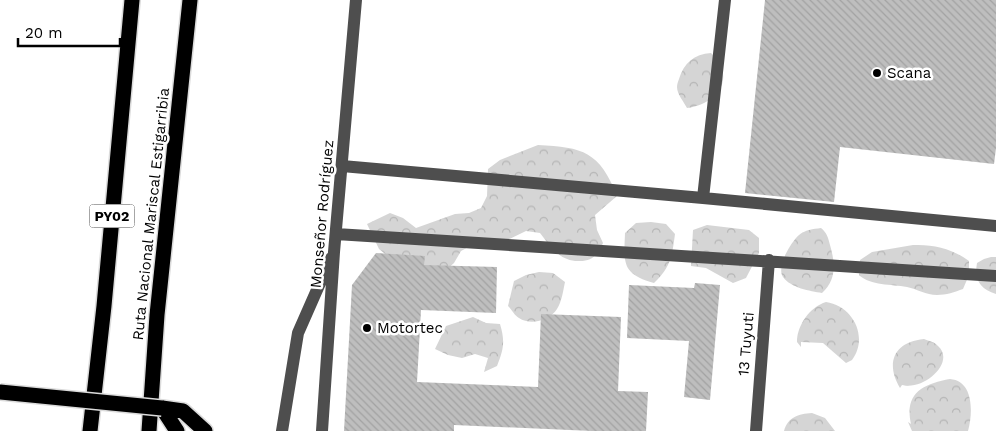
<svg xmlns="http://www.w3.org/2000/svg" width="996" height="431" font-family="'Work Sans',sans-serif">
	<defs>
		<pattern id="forest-crowns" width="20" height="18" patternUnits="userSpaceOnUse" patternTransform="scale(1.25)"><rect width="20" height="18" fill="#d5d5d5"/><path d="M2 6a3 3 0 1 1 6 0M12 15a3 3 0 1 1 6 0" fill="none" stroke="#b5b5b5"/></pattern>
		<pattern id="building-back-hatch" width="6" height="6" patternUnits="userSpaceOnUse" patternTransform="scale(1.25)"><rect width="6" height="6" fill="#bebebe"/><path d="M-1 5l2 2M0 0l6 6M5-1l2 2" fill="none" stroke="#a2a2a2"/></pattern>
	</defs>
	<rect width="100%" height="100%" fill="#fff"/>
	<path fill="url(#forest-crowns)" d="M711,53C737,77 718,104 687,108C684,102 677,94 677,87C677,84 678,82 679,79C684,63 694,54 711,53Z
		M538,145C583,147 600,152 617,196L595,215L597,230L603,243C598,254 593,261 580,261C560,262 551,247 540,233L526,231L501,243L474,244L461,251L454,263L443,273L390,258L379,249L367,224L390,213L403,218L416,228L455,214L469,213L481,208L487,196L488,169L500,160Z
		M651,222L666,224L675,234C672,256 671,267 654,283C621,274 624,262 625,233L636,223Z
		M707,225L749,230L759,238V253L746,278L733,283L706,268L691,266L693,230Z
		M821,228C827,233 828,237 830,245C835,262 837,280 822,293C810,291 791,288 783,277C776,267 791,242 799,235C805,230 813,229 821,228Z
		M913,245C934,244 953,249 969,261V275L963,289C955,292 946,295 937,295C926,295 917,289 907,287C891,284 871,286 859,275L860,260L872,252Z
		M991,257H996V294C980,289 974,280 977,263L984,259Z
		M539,272L553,273L565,282C563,291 562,301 557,309C550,320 531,326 519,318C515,316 512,310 508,306L514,281L526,275Z
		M826,302C853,306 869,337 852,360L846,363L823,343L801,342V347L797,342C797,325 810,307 826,302Z
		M473,317L486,323L500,324C505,341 504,349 497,366L484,372L488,358L475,354L462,358L448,355L435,349L446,326Z
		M924,339C929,341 935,342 938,346C956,362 924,391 902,385L900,388C885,363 894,342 924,339Z
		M950,379C974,381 973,413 968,431H912L908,422L911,424C904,393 923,384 950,379Z
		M812,413L825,418L835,431H784C788,417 798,414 812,413Z"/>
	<path fill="url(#building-back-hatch)" d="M765,0H996V148L994,164L840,147L834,202L745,193Z
		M376,253L425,256L424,265L497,267L496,313L421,310L417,382L538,387L541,314L621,317L618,391L648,392L646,431H592L454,425V431H344L352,285Z
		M695,283L720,285L710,400L684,397L689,341L627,338L629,285L694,288Z"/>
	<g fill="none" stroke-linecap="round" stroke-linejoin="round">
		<defs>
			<path id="highway" d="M162,408L183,411L205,431
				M162,408L177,431
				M90,431L104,306L132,0
				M149,431L157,315L190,0"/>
		</defs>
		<use href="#highway" stroke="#dbdbdb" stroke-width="18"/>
		<path stroke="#4e4e4e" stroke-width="12" d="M342,166L703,198L725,0
			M703,198L996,226
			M336,234L996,276
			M282,431L298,333L331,258
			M322,431L334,252L356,0
			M756,431L769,260"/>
		<use href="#highway" stroke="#000" stroke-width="15"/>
		<defs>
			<path id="highway-bridge" d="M0,392L162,408"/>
		</defs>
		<use href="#highway-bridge" stroke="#dbdbdb" stroke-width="18" stroke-linecap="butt"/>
		<use href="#highway-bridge" stroke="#000" stroke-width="15"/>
	</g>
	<g fill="#000" stroke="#fff" stroke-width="2">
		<circle cx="877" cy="73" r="5"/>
		<circle cx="367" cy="328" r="5"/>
	</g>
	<g text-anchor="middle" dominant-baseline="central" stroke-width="5" stroke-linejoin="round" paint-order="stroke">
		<rect fill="#fff" stroke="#4c4c4c" stroke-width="1" x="89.5" y="204.5" width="45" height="23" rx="4"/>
		<g font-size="14" font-weight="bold" fill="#000">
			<text x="112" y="216">PY02</text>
		</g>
		<g font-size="15" fill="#000" stroke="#fff" text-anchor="start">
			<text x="887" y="73">Scana</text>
			<text x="377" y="328">Motortec</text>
		</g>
		<g font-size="15" fill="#000" stroke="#fff">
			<text transform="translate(151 214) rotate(-84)">Ruta Nacional Mariscal Estigarribia</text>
			<text transform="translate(322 214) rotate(-85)">Monseñor Rodríguez</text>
			<text transform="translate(746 344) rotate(-85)">13 Tuyuti</text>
		</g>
	</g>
	<path d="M18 38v8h102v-8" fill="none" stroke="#000000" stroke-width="2.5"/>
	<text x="25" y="38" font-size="15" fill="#000000" stroke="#ffffff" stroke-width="4" paint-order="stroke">20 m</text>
</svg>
